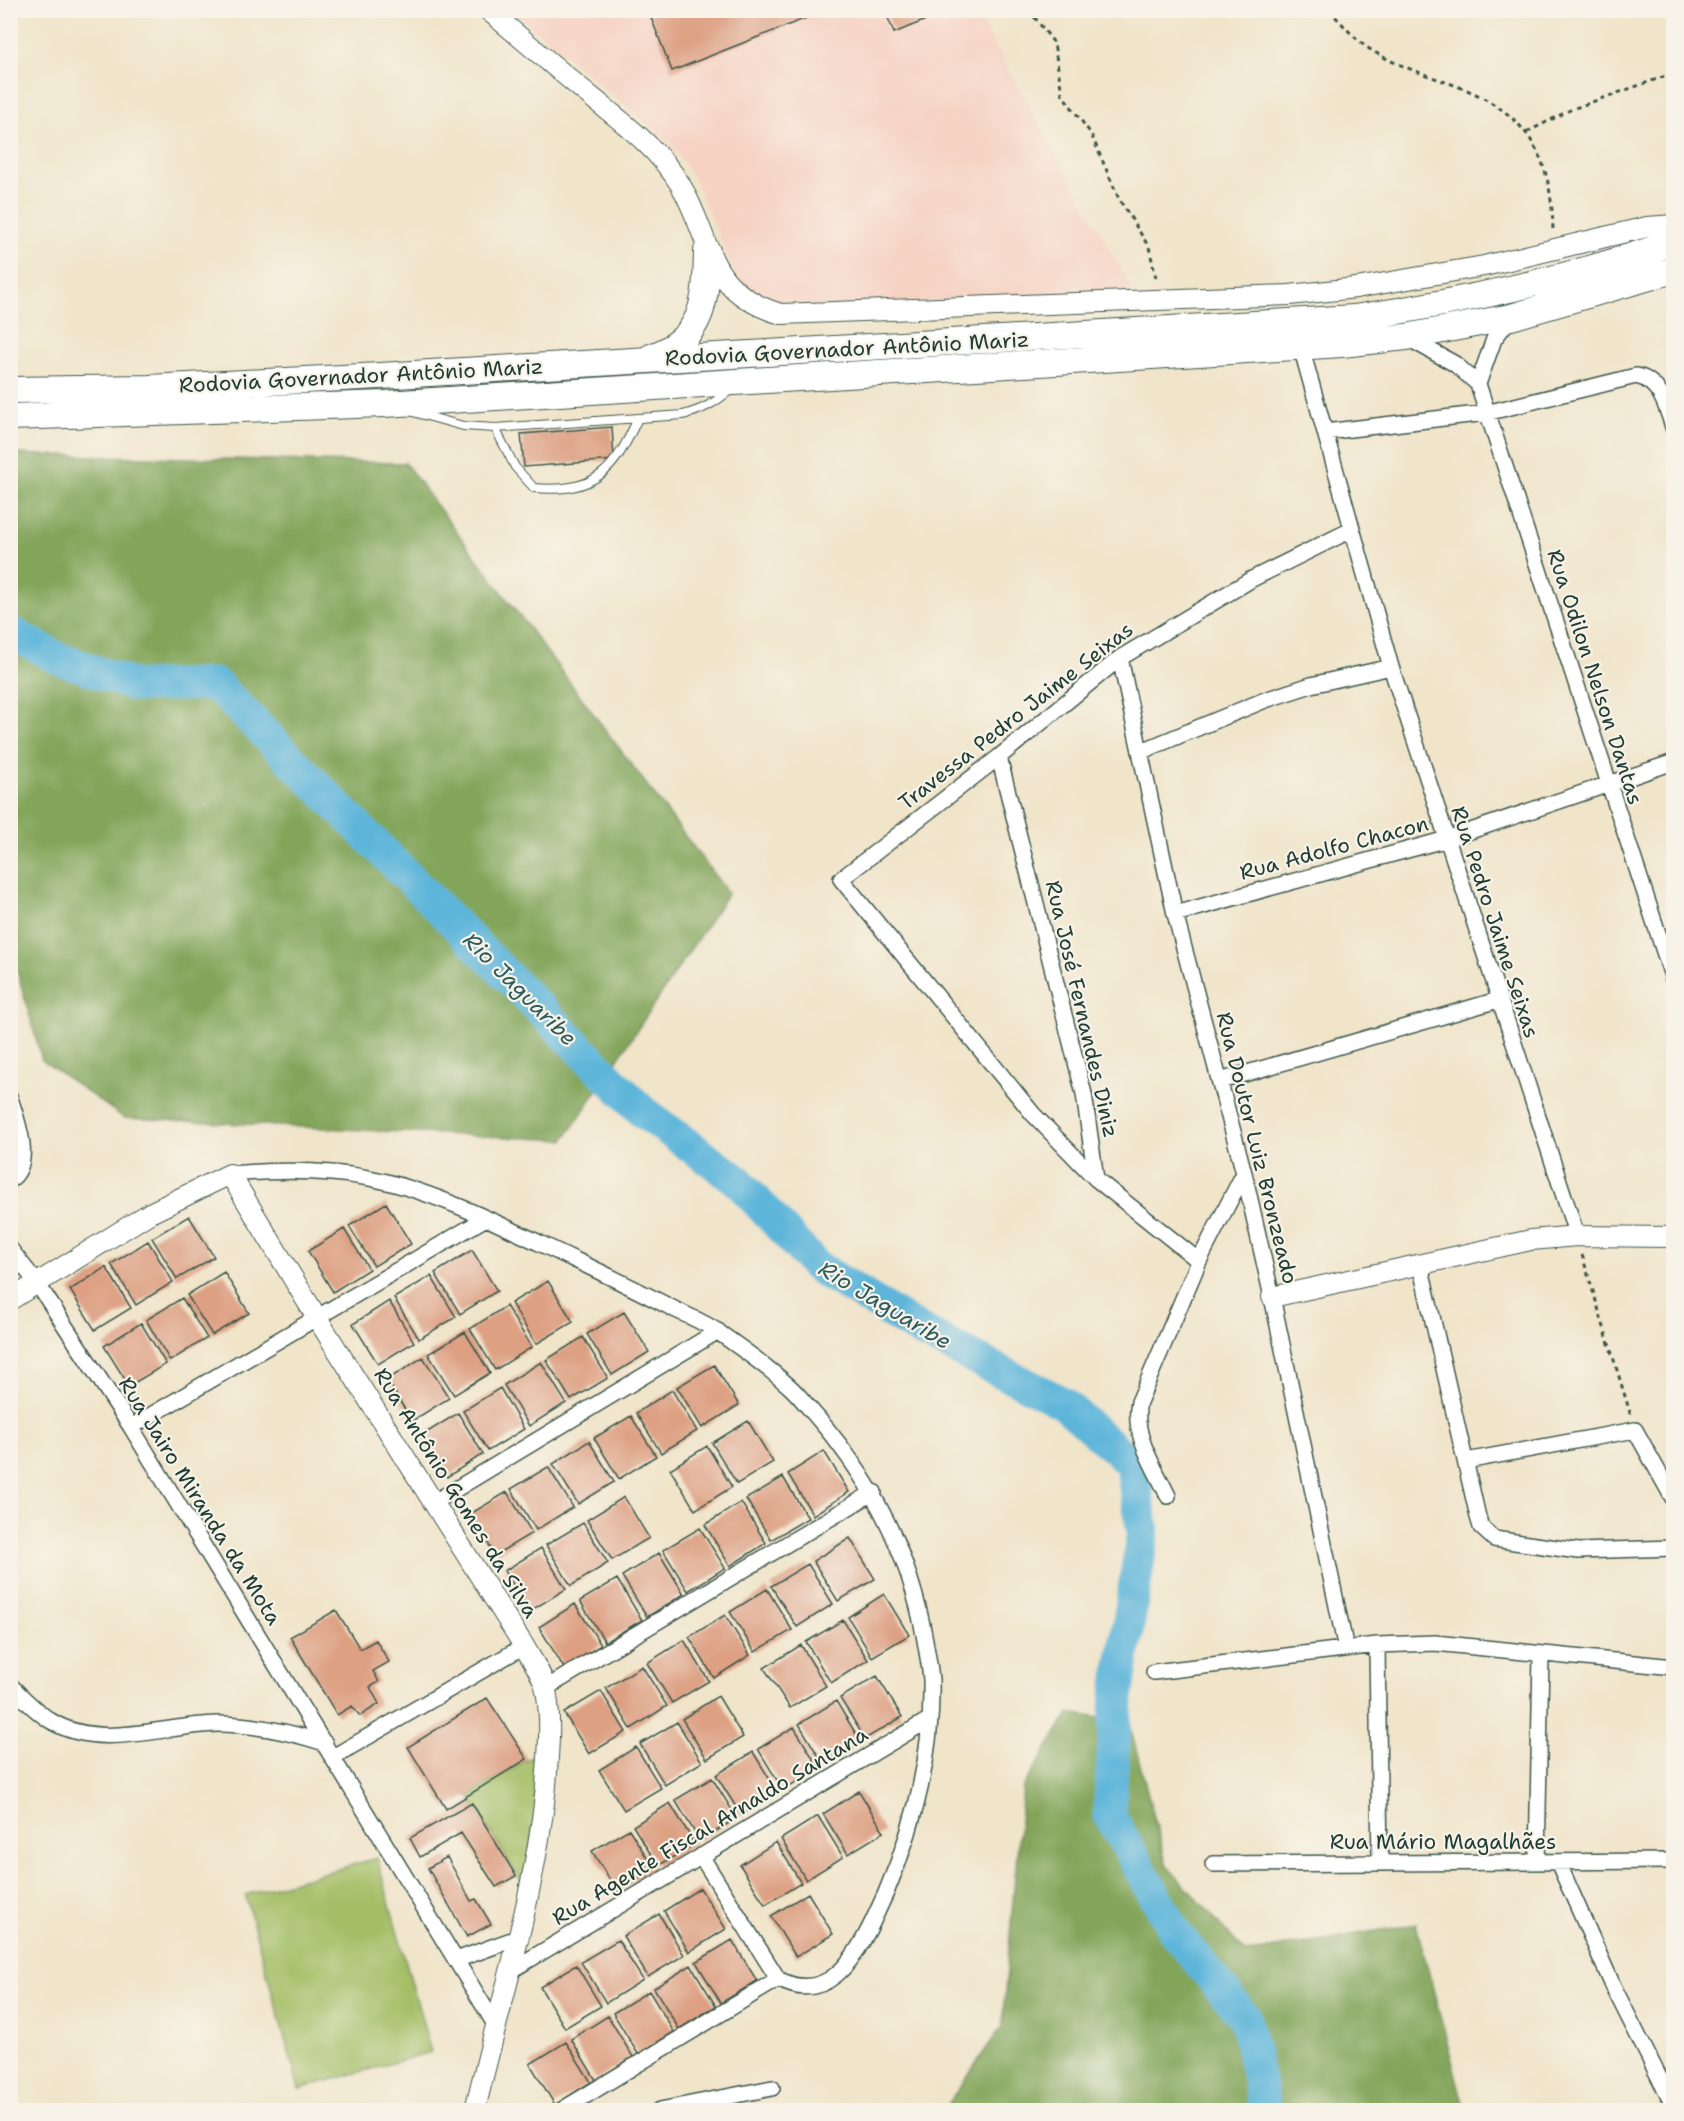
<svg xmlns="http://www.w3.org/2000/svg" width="1684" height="2121" font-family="'Shantell Sans',sans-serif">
	<rect width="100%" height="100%" fill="#f7f3e8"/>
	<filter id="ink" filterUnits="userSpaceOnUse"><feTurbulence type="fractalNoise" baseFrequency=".0167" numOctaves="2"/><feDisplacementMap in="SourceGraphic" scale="12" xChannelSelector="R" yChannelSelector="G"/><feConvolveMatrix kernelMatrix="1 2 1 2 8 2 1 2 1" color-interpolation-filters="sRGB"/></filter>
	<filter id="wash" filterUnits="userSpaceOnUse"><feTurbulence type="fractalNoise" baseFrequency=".008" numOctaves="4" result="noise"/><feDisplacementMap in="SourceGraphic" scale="24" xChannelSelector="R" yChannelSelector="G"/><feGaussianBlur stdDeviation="1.35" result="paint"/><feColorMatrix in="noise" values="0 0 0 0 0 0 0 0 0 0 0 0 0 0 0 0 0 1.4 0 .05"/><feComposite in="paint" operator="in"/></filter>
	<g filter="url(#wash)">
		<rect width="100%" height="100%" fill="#f0e4c9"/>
		<path fill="#f6d2c3" d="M512,11H976L1134,293L789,307L763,303L741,287L693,177L671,144Z"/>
		<path fill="#a3be65" stroke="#617e4c" stroke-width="1.5" d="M545,1749L527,1891L468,1795Z
			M377,1858L431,2052L299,2089L245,1895Z"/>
		<path fill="#82a55a" stroke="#507147" stroke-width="1.5" d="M11,454L405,463L728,893L564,1140L124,1118L42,1060L11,949Z
			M1069,1713L1129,1723L1167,1866L1246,1953L1416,1924L1465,2110H944L1002,2026L1023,1787Z"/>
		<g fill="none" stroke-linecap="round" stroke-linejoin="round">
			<path stroke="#5db5da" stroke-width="33" d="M10,632L58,658L136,686L215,684L643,1112L737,1180L816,1266L921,1331L1063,1403L1131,1463L1143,1532L1117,1697L1109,1814L1177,1935L1245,2018L1265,2110"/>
		</g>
		<g id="blocks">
			<path fill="#dda083" d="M648,10H824V11L672,71Z
				M885,10H948V11L894,33Z
				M612,427L614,460L524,467L521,434Z
				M386,1203L411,1244L374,1266L349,1226Z
				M189,1216L214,1257L177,1279L152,1238Z
				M344,1229L369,1269L333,1292L308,1251Z
				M148,1241L173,1282L136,1305L111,1264Z
				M472,1250L497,1291L460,1314L435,1273Z
				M106,1267L131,1308L95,1330L70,1290Z
				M224,1272L249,1313L212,1335L187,1295Z
				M431,1276L456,1317L419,1339L394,1298Z
				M548,1281L573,1322L536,1344L511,1303Z
				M182,1298L207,1338L170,1361L146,1320Z
				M389,1301L414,1342L378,1364L353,1324Z
				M506,1306L532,1347L495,1370L470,1329Z
				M624,1312L649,1352L612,1375L587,1334Z
				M141,1323L166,1364L129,1386L104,1346Z
				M465,1332L490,1373L454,1395L428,1354Z
				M583,1337L608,1378L571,1400L546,1360Z
				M423,1357L449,1398L412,1421L387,1380Z
				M541,1362L566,1403L529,1426L504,1385Z
				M714,1365L739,1405L702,1428L677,1387Z
				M500,1388L524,1429L488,1451L463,1411Z
				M672,1390L697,1431L661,1453L636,1413Z
				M458,1413L483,1454L447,1477L421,1436Z
				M631,1416L656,1456L619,1479L594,1438Z
				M748,1421L773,1462L737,1484L712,1443Z
				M589,1441L614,1482L578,1504L553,1464Z
				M707,1446L732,1487L695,1510L670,1469Z
				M824,1451L849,1492L813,1515L788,1474Z
				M548,1467L573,1507L536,1530L511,1489Z
				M783,1477L808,1518L771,1540L746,1499Z
				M507,1492L532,1533L495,1555L470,1514Z
				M624,1497L649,1538L612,1560L587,1520Z
				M741,1502L766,1543L730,1566L705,1525Z
				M583,1523L608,1563L571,1586L546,1545Z
				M700,1528L725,1568L688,1591L663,1550Z
				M850,1538L875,1579L838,1601L813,1561Z
				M541,1548L566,1589L530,1611L504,1571Z
				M659,1553L684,1594L647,1617L622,1576Z
				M808,1564L833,1604L797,1627L771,1586Z
				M617,1579L642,1620L605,1642L580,1601Z
				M767,1589L792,1630L755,1652L730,1612Z
				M884,1594L909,1635L872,1657L848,1617Z
				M575,1604L601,1645L564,1668L539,1627Z
				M336,1610L360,1649L376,1640L389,1662L373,1671L379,1682L370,1687L379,1704L360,1716L352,1706L337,1715L290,1637Z
				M725,1615L750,1655L714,1678L689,1637Z
				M843,1620L868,1660L831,1683L806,1642Z
				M684,1640L709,1681L672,1703L647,1663Z
				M801,1645L826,1686L790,1708L764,1668Z
				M642,1666L667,1706L631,1729L606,1688Z
				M877,1676L902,1717L865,1739L840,1698Z
				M601,1691L626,1732L589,1754L564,1713Z
				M718,1696L743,1737L707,1759L682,1719Z
				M487,1698L527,1759L446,1809L408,1747Z
				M836,1701L861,1742L824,1765L799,1724Z
				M677,1722L702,1762L665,1785L640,1744Z
				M794,1727L819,1768L783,1790L758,1749Z
				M636,1747L661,1788L624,1810L599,1770Z
				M753,1752L778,1793L741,1815L716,1775Z
				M712,1778L737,1818L700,1841L675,1800Z
				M859,1791L884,1832L848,1854L823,1814Z
				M472,1803L516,1876L496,1887L461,1833L420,1857L410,1838Z
				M670,1803L695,1844L658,1866L633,1826Z
				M818,1816L843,1857L806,1880L781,1839Z
				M629,1829L654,1869L617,1892L592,1851Z
				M776,1842L801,1883L765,1905L740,1865Z
				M447,1857L471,1901L476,1899L491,1924L467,1937L428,1868Z
				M700,1888L726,1929L689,1952L664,1911Z
				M808,1893L833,1934L796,1957L771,1916Z
				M659,1914L684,1955L648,1977L623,1936Z
				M618,1940L643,1980L606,2003L581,1962Z
				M732,1940L757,1981L721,2003L696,1962Z
				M576,1965L601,2006L565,2028L540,1987Z
				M691,1965L716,2006L679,2029L654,1988Z
				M649,1991L674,2032L638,2054L613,2013Z
				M608,2016L633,2057L596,2080L571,2039Z
				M566,2042L591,2082L555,2105L530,2064Z"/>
		</g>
	</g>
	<g filter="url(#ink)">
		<use href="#blocks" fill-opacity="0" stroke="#3e564a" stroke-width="1.5"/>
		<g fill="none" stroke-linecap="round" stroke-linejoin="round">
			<defs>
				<path id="service" d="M409,411L463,426L495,428L683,415C702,410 715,403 730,390
					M495,428L515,467L534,488C595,493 614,472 638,418"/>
				<path id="minor" d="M1511,317L1494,339L1478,384L1674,982
					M1408,338L1455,364L1478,384
					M1301,347L1391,667L1577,1236
					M1325,432L1486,413L1636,376C1660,380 1667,408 1674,430
					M1120,658L1175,914L1244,1173L1272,1297L1346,1649
					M1142,751L1265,700L1311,685L1391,667
					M999,757L1084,1094L1096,1179
					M1175,914L1447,839L1674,762
					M1220,1081L1498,1000
					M10,1098C17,1121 34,1163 10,1180
					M230,1174C276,1170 323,1169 369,1178C437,1191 511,1230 573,1259C607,1275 641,1292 674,1309C690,1317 707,1323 721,1334C744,1350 769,1368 790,1387C799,1395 808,1407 816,1416C873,1481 910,1555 925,1640C927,1653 930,1666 931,1680C933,1763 909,1848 872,1923C854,1960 826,2005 778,1979L701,1856
					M10,1249L37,1283L131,1427L496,2026
					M1199,1261L1096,1179L1033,1114L841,879L999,757L1120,658L1252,579L1351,530
					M1420,1264L1478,1517L1481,1527L1494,1539L1578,1551L1674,1548
					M131,1427L486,1218
					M1466,1461L1635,1430L1674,1500
					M1168,1496C1154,1466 1132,1435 1139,1402L1199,1261L1244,1173
					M433,1503L718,1331
					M1377,1645L1380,1863
					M1154,1672L1377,1645L1435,1643L1674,1667
					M10,1685C23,1698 35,1711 51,1721C99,1751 165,1725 217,1724C253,1724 290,1732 325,1743
					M546,1688L874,1492
					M333,1757L524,1646
					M1537,1862L1541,1655
					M1558,1862L1614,1988L1674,2107
					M1213,1864L1674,1861
					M456,1960L520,1937
					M512,1970L930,1719
					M562,2110L778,1979
					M660,2110L772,2088"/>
				<path id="tertiary" d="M488,10C522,39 555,67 589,95C622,122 657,147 680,184C714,242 704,291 781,314L1289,295L1356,288L1484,266L1647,227L1674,225
					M1272,1297L1531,1240L1577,1236L1674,1237
					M10,1300L150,1213L230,1174L317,1318L524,1646C531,1659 543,1675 546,1690C552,1721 548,1755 546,1786C535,1897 500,2002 475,2110"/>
				<path id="trunk" d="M651,357C705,338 706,300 707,251
					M10,390L149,388L380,376L1354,318C1463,302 1570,279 1674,242
					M10,417L385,404L1342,344L1406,337L1511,317L1674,270"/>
			</defs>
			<use href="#service" stroke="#3e564a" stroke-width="10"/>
			<use href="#minor" stroke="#3e564a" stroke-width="18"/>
			<use href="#tertiary" stroke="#3e564a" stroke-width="22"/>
			<use href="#trunk" stroke="#3e564a" stroke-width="28"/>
			<path stroke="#3e564a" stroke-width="3" stroke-dasharray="4.5 4.5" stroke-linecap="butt" d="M1029,10L1054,43L1062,94L1091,134L1119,199L1149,247L1157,282
				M1329,10C1341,22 1352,36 1365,46C1394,66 1429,75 1462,88C1531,116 1552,160 1553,232
				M1527,132L1572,109L1674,73
				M1582,1255L1631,1416"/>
			<use href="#service" stroke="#fff" stroke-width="8"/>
			<use href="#minor" stroke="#fff" stroke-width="15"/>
			<use href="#tertiary" stroke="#fff" stroke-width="20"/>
			<use href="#trunk" stroke="#fff" stroke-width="26"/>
		</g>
	</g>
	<g text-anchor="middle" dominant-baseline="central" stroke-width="4.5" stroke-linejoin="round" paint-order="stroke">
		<g font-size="21" fill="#1f3d34" stroke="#f7f3e8">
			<text transform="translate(847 349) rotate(-3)">Rodovia Governador Antônio Mariz</text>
			<text transform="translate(361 376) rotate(-3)">Rodovia Governador Antônio Mariz</text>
			<text transform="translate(1595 677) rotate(72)">Rua Odilon Nelson Dantas</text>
			<text transform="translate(1016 716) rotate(-38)">Travessa Pedro Jaime Seixas</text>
			<text transform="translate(1334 848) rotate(-15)">Rua Adolfo Chacon</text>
			<text transform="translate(1495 922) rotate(72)">Rua Pedro Jaime Seixas</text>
			<text transform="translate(1082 1009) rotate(77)">Rua José Fernandes Diniz</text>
			<text transform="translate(1257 1148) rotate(76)">Rua Doutor Luiz Bronzeado</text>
			<text transform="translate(456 1493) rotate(58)">Rua Antônio Gomes da Silva</text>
			<text transform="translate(200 1501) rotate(58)">Rua Jairo Miranda da Mota</text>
			<text transform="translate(710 1826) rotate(-31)">Rua Agente Fiscal Arnaldo Santana</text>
			<text x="1443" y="1842">Rua Mário Magalhães</text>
		</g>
		<g font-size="22" font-style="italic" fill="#2e5b5e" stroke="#f7f3e8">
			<text transform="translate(520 989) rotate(45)">Rio Jaguaribe</text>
			<text transform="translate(885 1305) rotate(31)">Rio Jaguaribe</text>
		</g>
	</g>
	<rect width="1684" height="2121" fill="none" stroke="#f7f3e8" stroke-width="36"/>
</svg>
